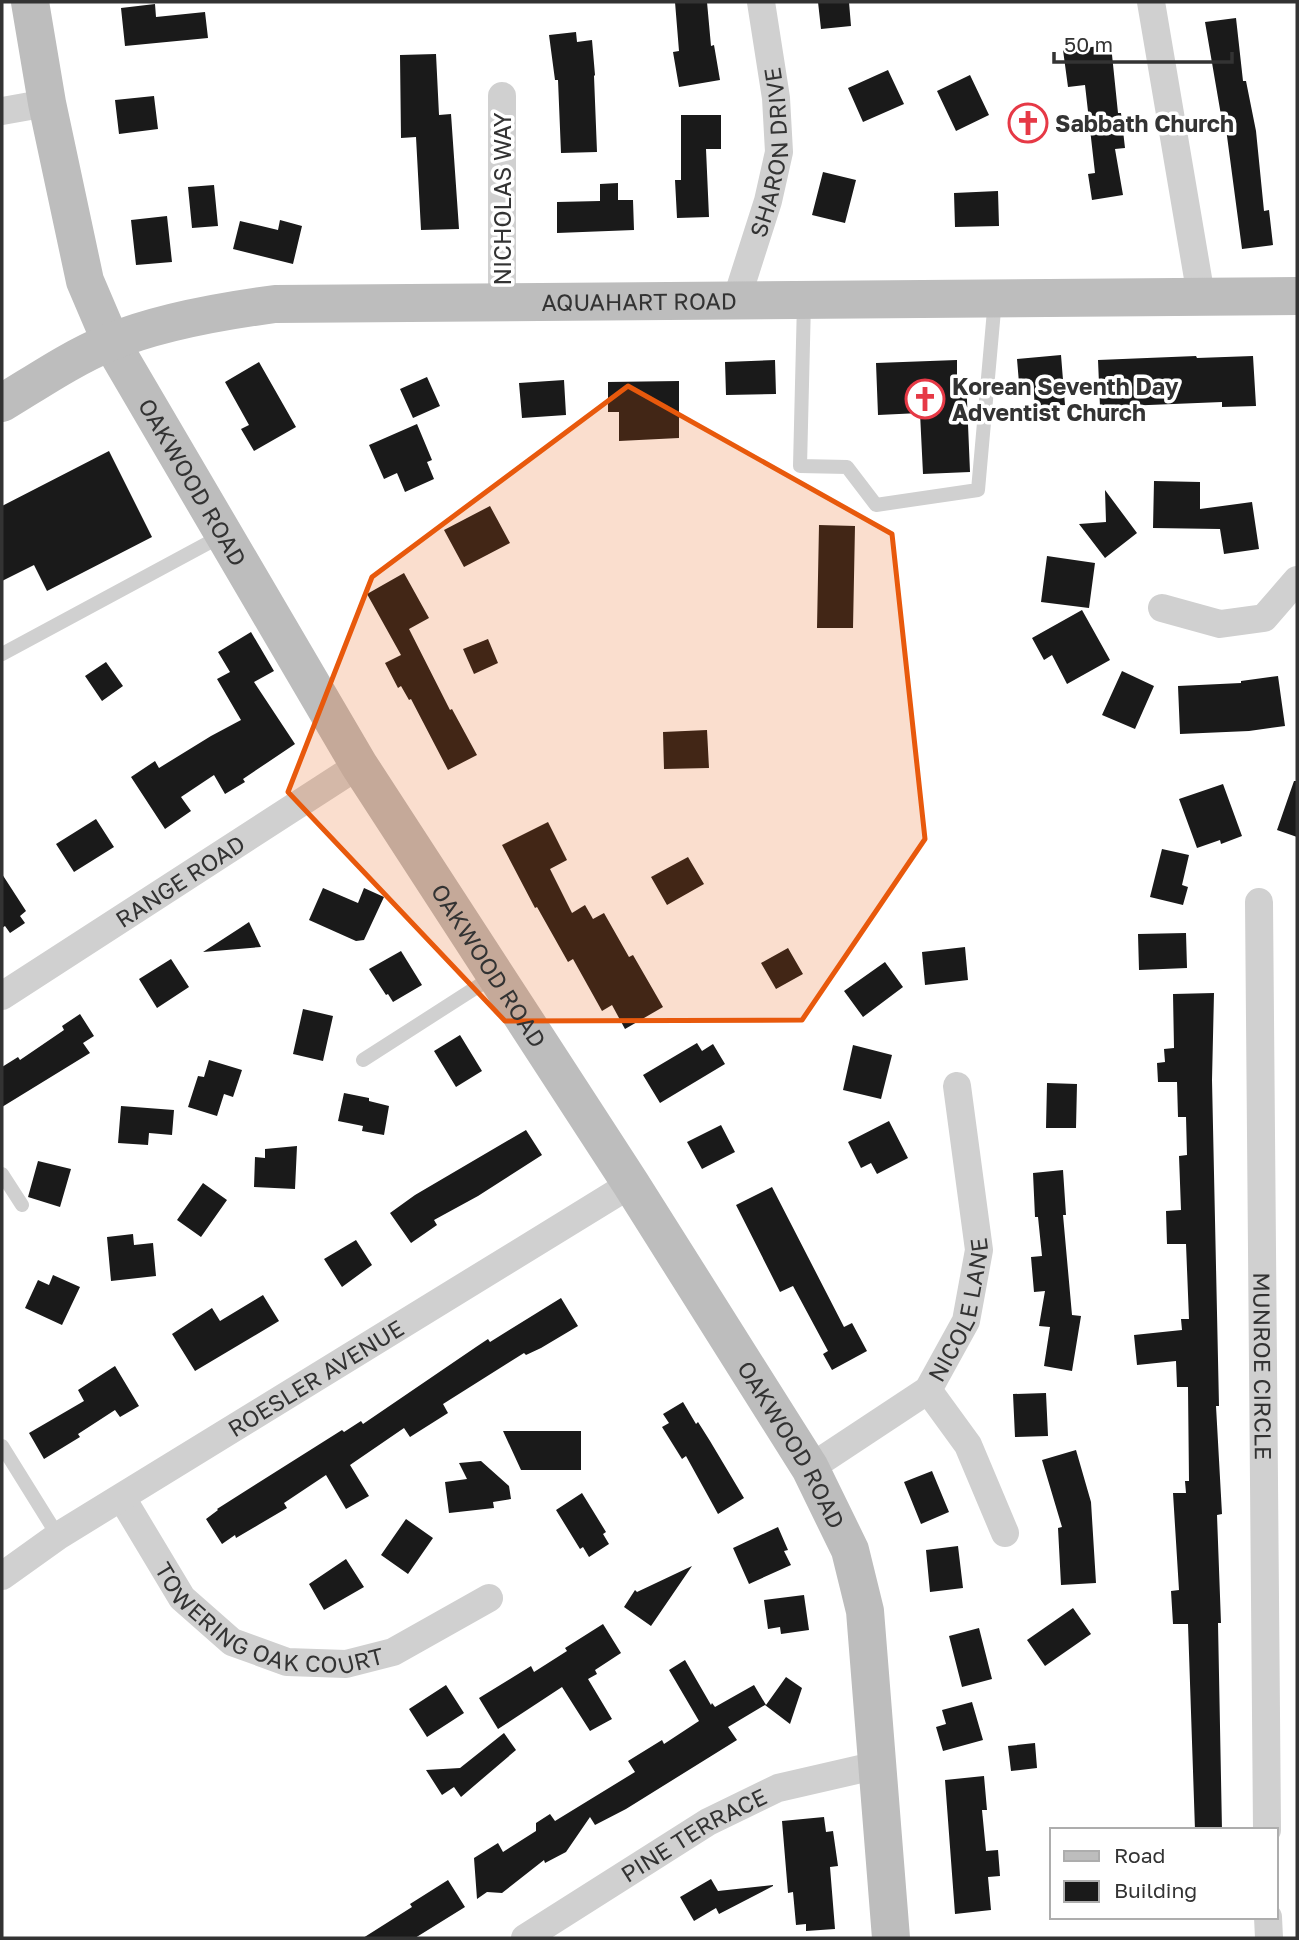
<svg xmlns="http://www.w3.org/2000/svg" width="1299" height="1940" font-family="'Golos Text',sans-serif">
	<rect width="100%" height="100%" fill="#fff"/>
	<path fill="#1a1a1a" d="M675,2H707L711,46L714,45L720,80L679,87L673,52L679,51Z
		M818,2H849L851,26L821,29Z
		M155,4L156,17L205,12L208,38L125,46L121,8Z
		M1236,18L1243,81H1246L1256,131L1264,211L1269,210L1273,245L1242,249L1225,121H1222L1205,22Z
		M576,32L577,42L592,40L595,75L594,76L597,152L561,153L558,80H555L549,35Z
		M1111,45L1118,113H1121L1125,148L1115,149L1123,195L1092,200L1088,174L1095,173L1085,85L1068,87L1063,50Z
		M436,54L439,115L451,114L459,229L421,230L416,137L401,138L400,55Z
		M888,70L904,104L863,122L848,88Z
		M970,75L989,115L956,131L937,91Z
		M154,96L158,129L119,134L115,100Z
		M681,115H721V149H706L709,217L677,218L675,180H681Z
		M823,172L856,180L845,223L812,215Z
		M618,183V200H633L634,230L557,233V202L600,201V184Z
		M214,185L218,226L192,228L188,187Z
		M998,191L999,226L955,227L954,193Z
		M167,216L172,262L136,265L131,220Z
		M280,220L302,226L293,264L233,249L240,221L278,230Z
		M1061,355L1065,405L1035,407L1033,382L1019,383L1017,359Z
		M1196,356L1197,358L1253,356L1256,406L1222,407V402L1100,407L1098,360Z
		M775,360L776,394L726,395L725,362Z
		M957,360V377H966L970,472L923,474L920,413L878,415L876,363Z
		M259,362L296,427L254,451L241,429L249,425L225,382Z
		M427,377L440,406L413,418L400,389Z
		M564,380L566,415L522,418L519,383Z
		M679,381V438L619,441V412H608V382Z
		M417,424L432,460L427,462L434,479L405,492L397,473L384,479L369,445Z
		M109,451L152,537L47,591L34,565L2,581V506Z
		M1154,481L1200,482V509L1252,502L1259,549L1224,554L1220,529L1153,528Z
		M1105,490L1137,533L1105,558L1079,524L1106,522Z
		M490,506L510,543L464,567L444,530Z
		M819,525L855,526L853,628H817Z
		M1047,556L1095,563L1089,608L1041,602Z
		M404,573L429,618L409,629L450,710L452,709L477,755L448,770L411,699L409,700L401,686L398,688L385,663L401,655L367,594Z
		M1082,610L1110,660L1067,684L1052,655L1044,660L1032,638Z
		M251,632L274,671L254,682L295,744L243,779L245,782L225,794L214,775L181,797L191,811L165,829L131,777L155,761L159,768L211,736L241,720L217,679L230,672L218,652Z
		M488,639L498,663L474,674L463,649Z
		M106,662L123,686L102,701L85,676Z
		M1122,671L1154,686L1135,729L1102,715Z
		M1278,676L1285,726L1249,731L1180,734L1178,686L1241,683V681Z
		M707,730L709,768L664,769L663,732Z
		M1294,781H1297V837L1277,830Z
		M1223,784L1242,836L1221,844L1220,840L1197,848L1179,799Z
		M96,819L114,847L74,872L56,844Z
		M548,822L567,860L550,869L572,913L585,905L593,919L604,913L629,957L633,955L663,1007L625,1029L612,1005L602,1011L573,959L568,962L537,907L535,908L502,845Z
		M1162,849L1189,855L1182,885L1188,887L1183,905L1150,897Z
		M688,857L704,884L667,905L651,877Z
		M2,874L26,911L20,916L25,923L10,933L5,926L2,928Z
		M323,888L358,903L364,888L384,897L364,940L356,941L309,920Z
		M249,922L261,947L203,952L240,928Z
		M1186,933L1187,968L1139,970L1138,934Z
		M965,947L968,980L925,985L922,952Z
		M788,948L803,974L776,989L761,963Z
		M401,951L422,985L393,1002L388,994L386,995L369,969Z
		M171,959L189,987L157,1008L139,979Z
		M885,962L903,987L863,1017L844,991Z
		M1214,993L1212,1080L1219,1406H1216L1222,1514L1217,1515L1221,1623H1218L1222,1830H1195L1188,1624H1173L1171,1591L1179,1590L1173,1493H1186L1185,1481H1189L1188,1387H1177L1176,1361L1137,1365L1134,1335L1182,1330L1181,1319H1189L1186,1244H1167L1166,1211L1181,1210L1179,1156L1187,1155L1186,1117H1178L1177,1082H1158L1157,1063L1165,1062L1164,1049L1174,1048L1173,994Z
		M303,1009L333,1016L323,1061L293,1054Z
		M80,1014L94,1036L83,1043L90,1053L2,1107V1067L18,1057L20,1060L64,1030L62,1026Z
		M460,1035L482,1071L456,1087L434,1051Z
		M697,1043L702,1051L713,1044L725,1064L660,1103L643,1075Z
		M853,1045L892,1055L881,1099L843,1090Z
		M209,1060L242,1070L233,1097L224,1094L217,1116L188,1107L198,1076L204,1077Z
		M1047,1083L1077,1084L1076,1128H1046Z
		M344,1093L369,1098V1101L389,1106L384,1135L362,1131L363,1126L338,1121Z
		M121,1106L174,1110L172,1135L149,1133L148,1145L118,1143Z
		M889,1121L908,1158L877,1174L871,1163L861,1168L848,1142Z
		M721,1125L735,1152L702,1169L687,1142Z
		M526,1130L542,1155L478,1196L434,1220L437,1225L411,1243L390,1213L415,1195Z
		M297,1146L295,1189L254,1187L255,1157L265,1158V1149Z
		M38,1161L71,1169L60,1207L28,1197Z
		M1063,1170L1066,1215H1063L1072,1315L1081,1316L1072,1371L1044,1366L1050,1327L1039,1326L1045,1291L1034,1292L1031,1257L1042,1256L1038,1217H1035L1033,1173Z
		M203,1183L227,1200L201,1237L177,1220Z
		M772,1187L844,1327L852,1323L867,1351L832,1370L823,1354L828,1351L793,1286L780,1292L736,1205Z
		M133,1234L134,1245L153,1243L156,1276L111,1281L107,1237Z
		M356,1240L372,1265L342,1287L324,1259Z
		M53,1275L80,1287L62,1325L25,1308L38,1280L49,1285Z
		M263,1295L279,1321L195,1371L172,1334L212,1308L220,1321Z
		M561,1298L578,1326L541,1348L526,1355L524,1353L443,1404L448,1413L410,1437L404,1428L350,1465L369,1496L346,1509L326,1475L284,1503L287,1508L236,1538L235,1535L222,1544L206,1519L218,1510L217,1509L342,1430L344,1432L361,1421L363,1424L476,1347L488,1339L490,1342Z
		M115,1366L139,1406L120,1417L115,1410L78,1434L80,1437L44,1459L29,1433L84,1401L78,1390Z
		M1046,1393L1048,1436L1015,1437L1013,1394Z
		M683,1402L696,1424L698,1422L710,1441L744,1498L718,1514L686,1456L682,1459L662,1427L669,1423L663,1414Z
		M503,1431H581V1470H521Z
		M1076,1450L1091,1502L1096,1583L1061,1585L1058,1528L1062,1527L1042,1460Z
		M481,1461L509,1486L511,1499L493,1502L494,1508L449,1513L445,1482L467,1479L459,1463Z
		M932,1471L949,1512L921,1524L904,1482Z
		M582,1493L606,1532L603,1534L609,1544L589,1557L583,1547L580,1549L556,1510Z
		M406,1519L433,1538L408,1574L381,1555Z
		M778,1527L788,1550L784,1551L791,1565L749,1584L733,1548Z
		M958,1546L963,1588L930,1592L926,1550Z
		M346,1559L364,1587L324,1610L309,1584Z
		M692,1566L651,1626L624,1607L635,1590L637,1592Z
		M804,1595L809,1630L781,1634L780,1627L768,1629L764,1600Z
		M1073,1608L1091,1634L1045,1666L1027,1640Z
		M603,1624L621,1653L595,1670L597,1674L588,1679L612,1719L590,1731L562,1687L498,1729L479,1698L531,1666L534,1672L567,1651L565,1648Z
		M979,1628L992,1679L962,1687L949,1636Z
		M685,1660L711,1705L712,1703L715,1707L754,1685L766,1705L786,1677L802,1688L790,1724L765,1705L728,1727L737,1740L626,1809L595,1825L590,1817L566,1852L545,1863L544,1860L502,1893L487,1892L477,1899L474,1858L498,1843L503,1852L536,1831V1823L550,1814L555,1821L635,1772L628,1761L662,1740L664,1744L699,1721L669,1670Z
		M446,1685L464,1713L427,1737L409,1709Z
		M972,1702L983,1740L943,1751L936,1727L946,1724L942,1710Z
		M504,1733L516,1750L461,1797L454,1787L442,1795L426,1770L460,1768Z
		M1035,1743L1037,1768L1011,1771L1008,1746Z
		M984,1776L987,1810H982L986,1851L998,1850L1000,1876L988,1877L991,1910L955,1914L945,1780Z
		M824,1817L826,1832L833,1831L838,1866L830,1867L835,1929L806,1931V1924L796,1925L793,1892L788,1893L782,1821Z
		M711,1879L718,1891L773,1885V1886L719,1914L716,1908L694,1921L680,1897Z
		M448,1880L465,1907L415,1938H363L412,1907L410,1904Z"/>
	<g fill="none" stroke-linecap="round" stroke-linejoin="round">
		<path stroke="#d0d0d0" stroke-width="14" d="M804,302L800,466L847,467L876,505L978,490L995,299
			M2,654L223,535
			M363,1060L494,976
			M2,1174L22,1205
			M2,1446L58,1536"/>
		<g stroke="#d0d0d0" stroke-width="28">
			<path d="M1151,2L1201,296"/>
			<path d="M502,96V302"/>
			<path d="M2,111L47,103"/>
			<path id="s1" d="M736,301L768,201L779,152L776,98L761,2"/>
			<path d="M1162,608L1220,624L1264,618L1297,580"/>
			<path id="s2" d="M1259,902L1267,1830"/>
			<path id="s3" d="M2,996L359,765"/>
			<path d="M928,1390L968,1445L1005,1533"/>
			<path id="s4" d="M810,1468L928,1390L966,1321L979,1250L957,1086"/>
			<path id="s5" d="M122,1498L182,1598L232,1642L287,1662L346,1664L393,1652L489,1598"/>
			<path id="s6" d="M2,1576L58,1536L631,1184"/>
			<path d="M1268,1917L1269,1938"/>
			<path id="s7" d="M525,1938L708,1822L778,1788L878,1765"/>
		</g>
		<g stroke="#bdbdbd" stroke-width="38">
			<path id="s8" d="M30,2L47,103L85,281L111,342L359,765L631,1184L810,1468L850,1550L865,1611L891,1938"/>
			<path id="s9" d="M2,403C37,382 70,359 108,343C158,322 222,311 275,304L1297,296"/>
		</g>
	</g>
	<path fill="#e8590c" fill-opacity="0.2" stroke="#e8590c" stroke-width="5" stroke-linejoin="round" d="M628,386L892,534L925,839L802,1020L505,1021L288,792L372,577Z"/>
	<defs>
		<symbol id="church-ring" viewBox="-11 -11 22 22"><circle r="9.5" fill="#fff" stroke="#e63946" stroke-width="1.5"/><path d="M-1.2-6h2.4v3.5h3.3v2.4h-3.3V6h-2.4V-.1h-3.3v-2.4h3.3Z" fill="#e63946"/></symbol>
	</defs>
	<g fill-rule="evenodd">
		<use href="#church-ring" x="1006" y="101" width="44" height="44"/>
		<use href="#church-ring" x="903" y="377" width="44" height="44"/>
	</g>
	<g text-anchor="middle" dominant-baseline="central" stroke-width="7" stroke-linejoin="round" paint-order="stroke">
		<g font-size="23" font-weight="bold" fill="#333" stroke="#fff" text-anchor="start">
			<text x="1055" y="123">Sabbath Church</text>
			<text x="952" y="386">Korean Seventh Day<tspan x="952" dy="26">Adventist Church</tspan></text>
		</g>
		<g font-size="23" fill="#333" stroke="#fff">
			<text stroke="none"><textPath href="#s1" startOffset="154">SHARON DRIVE</textPath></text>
			<text transform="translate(502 199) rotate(-90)">NICHOLAS WAY</text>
			<text stroke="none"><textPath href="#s9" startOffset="658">AQUAHART ROAD</textPath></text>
			<text stroke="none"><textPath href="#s8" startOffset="513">OAKWOOD ROAD</textPath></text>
			<text stroke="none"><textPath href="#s3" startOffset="212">RANGE ROAD</textPath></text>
			<text stroke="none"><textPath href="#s8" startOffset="1080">OAKWOOD ROAD</textPath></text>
			<text stroke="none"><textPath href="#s4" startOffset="229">NICOLE LANE</textPath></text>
			<text stroke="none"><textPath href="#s2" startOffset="464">MUNROE CIRCLE</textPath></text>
			<text stroke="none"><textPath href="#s6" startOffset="371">ROESLER AVENUE</textPath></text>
			<text stroke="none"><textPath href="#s8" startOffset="1647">OAKWOOD ROAD</textPath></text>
			<text stroke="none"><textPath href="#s5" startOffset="208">TOWERING OAK COURT</textPath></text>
			<text stroke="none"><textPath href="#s7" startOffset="198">PINE TERRACE</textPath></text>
		</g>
	</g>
	<rect width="1299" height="1940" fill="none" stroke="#333333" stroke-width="7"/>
	<rect x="1050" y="1828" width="228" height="91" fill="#ffffff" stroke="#adadad" stroke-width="2"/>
	<rect x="1064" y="1851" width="35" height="10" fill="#bdbdbd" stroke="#adadad" stroke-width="2"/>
	<text x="1114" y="1863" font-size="21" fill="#333333">Road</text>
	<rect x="1064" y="1881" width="35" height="21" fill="#1a1a1a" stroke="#adadad" stroke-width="2"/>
	<text x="1114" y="1898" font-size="21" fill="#333333">Building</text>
	<path d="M1054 52v10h178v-10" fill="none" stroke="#333333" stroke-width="3.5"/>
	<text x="1064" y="52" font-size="21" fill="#333333" stroke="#ffffff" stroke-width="5" paint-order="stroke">50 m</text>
</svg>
